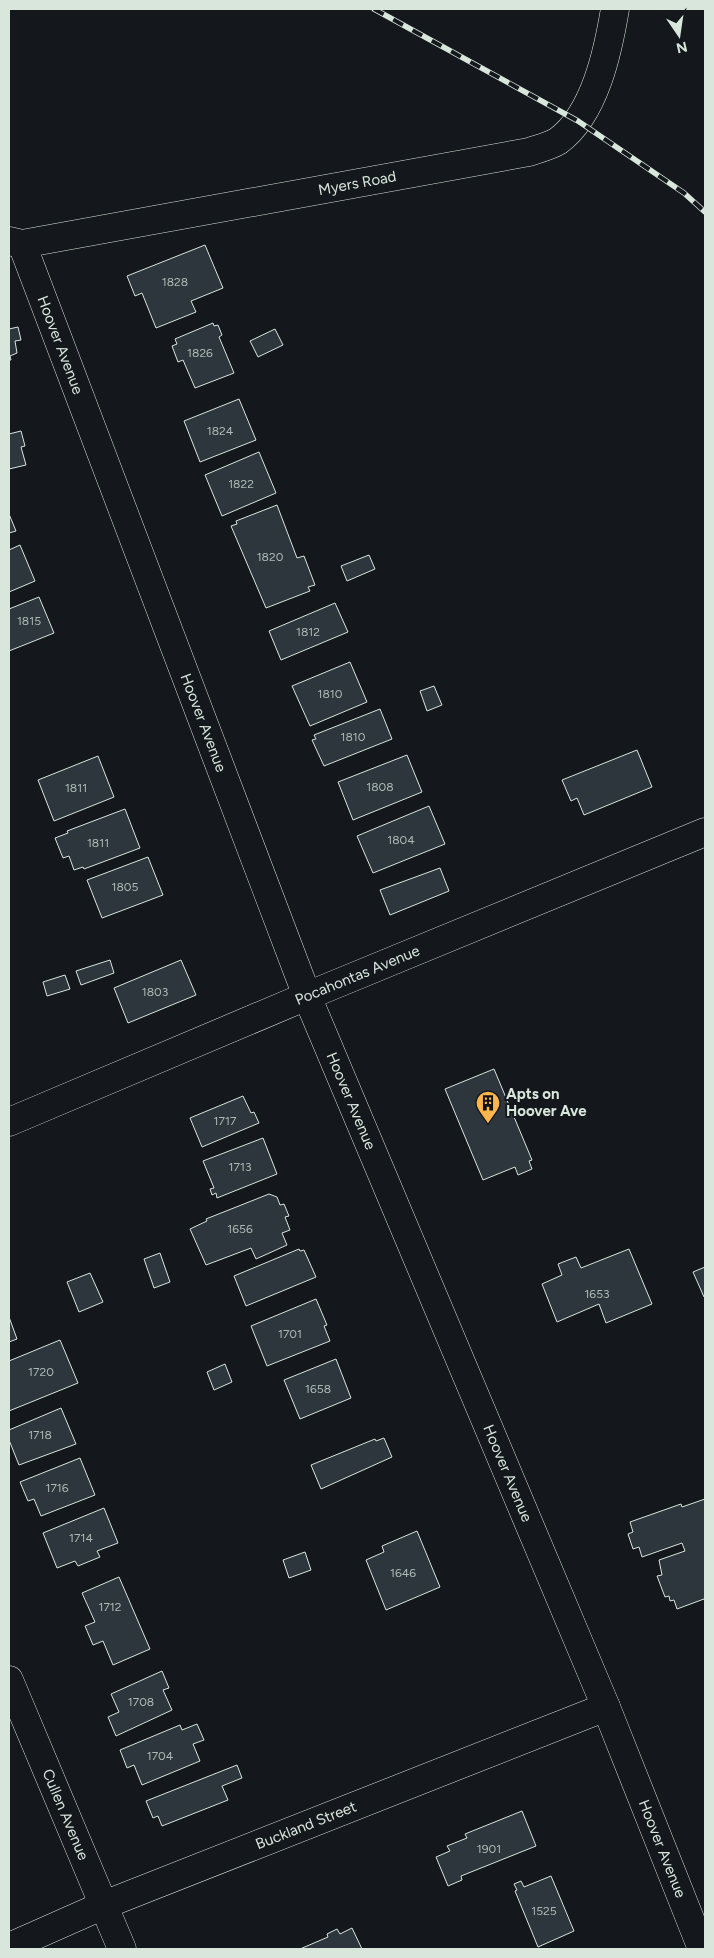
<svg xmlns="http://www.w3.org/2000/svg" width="714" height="1958" font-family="Figtree,sans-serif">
	<rect width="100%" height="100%" fill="#14181c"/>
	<path fill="#2c363c" stroke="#d8e6dc" d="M205,245L223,288L191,301L196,312L156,328L142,293L135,296L127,276Z
		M213,323L214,326L218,325L222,335L219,337L234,373L195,388L183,360L178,362L172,346L177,344L175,339Z
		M18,327L21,340L15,341L17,353L10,356L11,360H9V329Z
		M275,329L283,345L258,357L250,341Z
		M239,399L256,440L200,462L184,421Z
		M21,431L25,446L21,447L26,465L9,469V434Z
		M259,452L276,493L222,516L205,475Z
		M277,505L297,558L304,556L315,585L308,587L310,591L266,608L231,526L237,524L236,521Z
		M9,514L16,531L9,533Z
		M20,545L35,581L9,592V550Z
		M369,555L375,569L347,581L341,566Z
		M39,597L54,633L9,651V609Z
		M335,603L348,632L281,660L269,631Z
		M350,662L367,702L310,726L292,686Z
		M434,686L442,705L427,711L420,691Z
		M380,709L392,739L324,766L312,740L316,739L314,735Z
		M637,750L652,787L584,815L577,798L571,801L562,780Z
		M407,755L422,792L353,820L338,782Z
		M98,756L114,797L54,821L38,780Z
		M429,806L445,844L373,873L357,836Z
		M125,809L140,848L84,869L83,867L74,870L69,856L63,858L55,838L68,833L67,831Z
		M148,857L163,895L102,918L87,880Z
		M440,868L449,891L390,915L380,890Z
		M110,960L114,973L81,985L76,971Z
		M181,960L196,995L128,1023L114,988Z
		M65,975L70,989L47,996L43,982Z
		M494,1069L532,1160L529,1161L532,1169L518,1175L515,1167L483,1180L445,1089Z
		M243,1096L251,1113L254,1112L259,1123L202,1147L190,1118Z
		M263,1138L277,1174L217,1198L216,1193L212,1195L210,1189L214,1188L203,1161Z
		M269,1194L277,1197L280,1205L284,1204L289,1216L285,1217L290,1230L282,1233L287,1245L256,1259L251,1248L206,1265L190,1229L207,1221L206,1219Z
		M299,1249L300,1251L304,1250L316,1277L246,1306L234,1276Z
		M629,1249L652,1304L606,1323L599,1304L557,1322L542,1284L562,1275L558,1264L576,1257L581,1268Z
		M160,1253L170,1282L154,1288L144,1259Z
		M705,1267V1297H704L693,1272Z
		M90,1273L103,1302L79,1312L67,1282Z
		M316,1299L327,1325L324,1326L330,1341L267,1366L251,1326Z
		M9,1317L17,1339L9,1342Z
		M60,1340L78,1383L9,1411V1361Z
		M336,1359L351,1398L300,1419L284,1380Z
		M225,1364L232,1382L214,1390L207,1372Z
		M61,1408L76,1444L19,1465L9,1440V1430Z
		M384,1438L392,1457L321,1489L311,1465L375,1439L376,1441Z
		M80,1458L95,1495L41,1516L34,1499L28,1501L20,1482Z
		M705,1499V1602L704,1599L677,1609L674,1600L670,1601L669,1596L665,1597L657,1576L662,1575L659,1560L685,1551L682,1543L642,1557L639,1547L633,1549L628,1534L633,1532L630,1522L681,1504L682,1507Z
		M104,1508L118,1543L97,1551L100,1557L78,1566L75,1561L57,1568L43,1533Z
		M417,1531L440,1587L386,1610L366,1560L384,1552L382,1546Z
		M305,1552L311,1570L289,1578L283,1560Z
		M119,1577L150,1649L113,1665L103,1641L93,1645L85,1626L95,1622L82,1593Z
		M162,1671L169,1688L163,1690L172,1710L116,1736L108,1717L119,1712L111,1694Z
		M197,1724L204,1740L193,1744L200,1761L142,1785L134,1765L127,1768L120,1750L180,1725L182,1730Z
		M237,1765L242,1778L222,1786L228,1800L162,1826L158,1816L153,1818L146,1801Z
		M522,1811L536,1846L461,1876L462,1880L448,1886L436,1857L450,1851L447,1846L467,1838L465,1834Z
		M551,1876L574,1931L538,1947L515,1891L517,1890L514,1884L521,1881L524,1887Z
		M352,1928L362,1949H300L328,1937L327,1934L337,1929L340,1934Z"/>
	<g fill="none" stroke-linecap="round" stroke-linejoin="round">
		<defs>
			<g id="street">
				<path id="s1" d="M9,241L22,244L529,152C538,149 550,146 558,141C595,114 608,51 615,9"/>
				<path id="s2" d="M22,244L307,996L606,1707L702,1949"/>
				<path id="s3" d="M9,1122L307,996L705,832"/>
				<path id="s4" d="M9,1680L122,1949"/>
				<path id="s5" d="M9,1947L104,1905L606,1707"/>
			</g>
		</defs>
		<use href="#street" stroke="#d8e6dc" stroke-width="29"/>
		<use href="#street" stroke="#14181c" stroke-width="28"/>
		<defs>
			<path id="rail" d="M374,9L578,121L684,193L705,212"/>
		</defs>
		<use href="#rail" stroke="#d8e6dc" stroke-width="5.5"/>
		<use href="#rail" stroke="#14181c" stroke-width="4" stroke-dasharray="11" stroke-linecap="butt"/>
	</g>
	<defs>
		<symbol id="building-pin" viewBox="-11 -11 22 30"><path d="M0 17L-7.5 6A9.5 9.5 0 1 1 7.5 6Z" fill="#ffb74d" stroke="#14181c"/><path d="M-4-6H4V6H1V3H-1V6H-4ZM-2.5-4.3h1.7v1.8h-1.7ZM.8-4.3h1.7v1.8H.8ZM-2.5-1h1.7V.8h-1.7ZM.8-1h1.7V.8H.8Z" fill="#111"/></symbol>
	</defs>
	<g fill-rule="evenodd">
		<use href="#building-pin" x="474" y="1089" width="28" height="38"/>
	</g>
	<g text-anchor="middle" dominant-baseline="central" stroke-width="4" stroke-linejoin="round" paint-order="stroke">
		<g font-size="12" fill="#adbab4">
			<text x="175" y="282">1828</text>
			<text x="200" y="353">1826</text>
			<text x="220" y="431">1824</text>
			<text x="241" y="484">1822</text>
			<text x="270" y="557">1820</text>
			<text x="29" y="621">1815</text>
			<text x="308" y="632">1812</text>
			<text x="330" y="694">1810</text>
			<text x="353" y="737">1810</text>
			<text x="380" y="787">1808</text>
			<text x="76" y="788">1811</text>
			<text x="401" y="840">1804</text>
			<text x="98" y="843">1811</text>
			<text x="125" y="887">1805</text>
			<text x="155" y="992">1803</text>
			<text x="225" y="1121">1717</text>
			<text x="240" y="1167">1713</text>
			<text x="240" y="1229">1656</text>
			<text x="597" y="1294">1653</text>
			<text x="290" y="1334">1701</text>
			<text x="41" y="1372">1720</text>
			<text x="318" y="1389">1658</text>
			<text x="40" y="1435">1718</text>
			<text x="57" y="1488">1716</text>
			<text x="81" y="1538">1714</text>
			<text x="403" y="1573">1646</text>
			<text x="110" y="1607">1712</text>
			<text x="141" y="1702">1708</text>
			<text x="160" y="1756">1704</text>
			<text x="489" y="1849">1901</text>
			<text x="544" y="1911">1525</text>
		</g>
		<g font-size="15" fill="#d8e6dc" stroke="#14181c">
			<text stroke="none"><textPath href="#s1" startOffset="354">Myers Road</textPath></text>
			<text stroke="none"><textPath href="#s2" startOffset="108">Hoover Avenue</textPath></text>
			<text stroke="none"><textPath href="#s2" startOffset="512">Hoover Avenue</textPath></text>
			<text stroke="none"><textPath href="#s3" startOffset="378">Pocahontas Avenue</textPath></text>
			<text stroke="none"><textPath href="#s2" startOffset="918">Hoover Avenue</textPath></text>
			<text stroke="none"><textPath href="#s2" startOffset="1322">Hoover Avenue</textPath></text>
			<text stroke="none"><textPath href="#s4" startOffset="146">Cullen Avenue</textPath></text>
			<text stroke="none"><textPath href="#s5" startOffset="321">Buckland Street</textPath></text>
			<text stroke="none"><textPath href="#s2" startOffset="1728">Hoover Avenue</textPath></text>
		</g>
		<g font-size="15" font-weight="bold" fill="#d8e6dc" stroke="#14181c" text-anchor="start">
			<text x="506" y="1094">Apts on<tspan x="506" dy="17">Hoover Ave</tspan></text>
		</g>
	</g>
	<rect width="714" height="1958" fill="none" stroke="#d8e6dc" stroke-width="20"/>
	<g transform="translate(679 35) rotate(167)" stroke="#14181c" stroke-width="4" paint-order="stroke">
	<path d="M0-4L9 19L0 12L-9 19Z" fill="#d8e6dc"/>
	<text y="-8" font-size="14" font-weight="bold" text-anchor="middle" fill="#d8e6dc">N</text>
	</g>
</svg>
